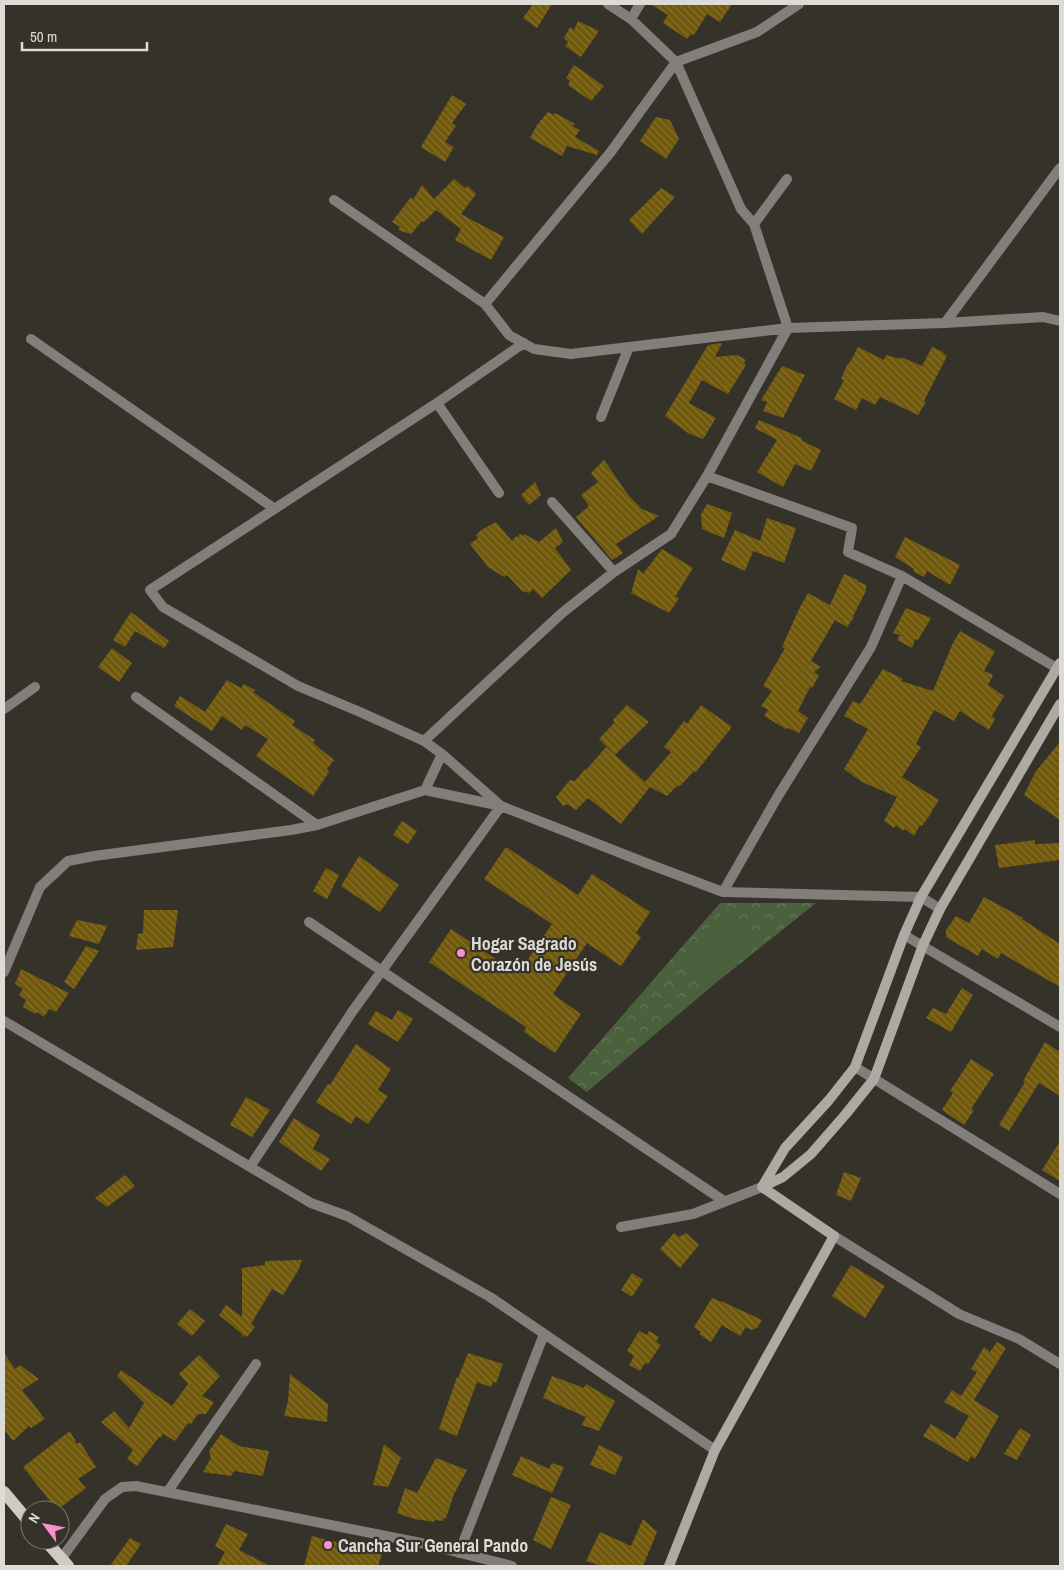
<svg xmlns="http://www.w3.org/2000/svg" width="1064" height="1570" font-family="'Archivo Narrow',sans-serif">
	<defs>
		<pattern id="park-crowns" width="20" height="18" patternUnits="userSpaceOnUse" patternTransform="scale(1.25)"><rect width="20" height="18" fill="#4b613d"/><path d="M2 6a3 3 0 1 1 6 0M12 15a3 3 0 1 1 6 0" fill="none" stroke="#647758"/></pattern>
		<pattern id="building-back-hatch" width="6" height="6" patternUnits="userSpaceOnUse" patternTransform="scale(1.25)"><rect width="6" height="6" fill="#71590c"/><path d="M-1 5l2 2M0 0l6 6M5-1l2 2" fill="none" stroke="#85702f"/></pattern>
	</defs>
	<rect width="100%" height="100%" fill="#35322a"/>
	<path fill="url(#park-crowns)" d="M720,903H816L718,981L587,1092L568,1078Z"/>
	<path fill="#4b613d" d="M726,909L753,934L707,985L679,960Z"/>
	<path fill="url(#building-back-hatch)" d="M533,4H552L537,28L523,18Z
		M650,4H732L720,22L707,14L694,35L691,34L687,39L663,23L668,15Z
		M578,21L599,31L581,57L565,46L568,42L564,38L570,27L574,30Z
		M574,65L604,86L591,101L568,85L570,81L566,78Z
		M452,95L466,104L452,123L456,126L445,142L454,147L445,162L421,147Z
		M548,112L554,115L555,113L575,124L572,126L580,130L575,137L599,151L597,155L567,146L562,156L530,138L537,125Z
		M656,117L670,120L679,139L666,159L640,141Z
		M454,179L465,188L468,186L476,194L461,214L504,237L491,260L455,240L461,229L436,210L424,222L422,221L411,234L398,230L400,227L392,222L411,197L413,200L422,185L434,199Z
		M661,188L675,197L642,234L629,220Z
		M722,343L715,357L737,355L746,360L744,363L746,365L728,394L702,380L689,403L716,418L703,439L688,433L665,416L708,345Z
		M858,347L884,360L886,355L900,359L901,357L922,366L932,347L943,352V353L947,356L924,401L926,402L918,415L880,397L875,405L862,398L856,410L834,399L844,380L841,379L848,363L849,364Z
		M782,366L805,375L783,418L763,411L767,402L761,400Z
		M759,420L802,438L801,440L821,450L811,471L795,464L783,487L757,472L777,440L755,428Z
		M604,460L629,496L642,509L659,516L616,544L623,553L612,560L576,517L589,506L581,495L598,482L591,473Z
		M535,482L541,495L529,505L521,495Z
		M707,504L732,513L724,538L702,529L701,515Z
		M767,518L796,528L784,563L753,551L745,571L721,560L735,530L760,541Z
		M496,522L512,541L516,536L518,537L520,534L523,536L524,534L539,542L556,528L563,542L555,548L571,570L542,598L533,589L529,593L522,591L507,575L504,577L488,567L470,544L478,538L476,535L481,530Z
		M905,537L960,565L950,585L927,571L924,577L913,571L914,569L895,557Z
		M662,549L693,568L675,597L679,598L669,613L631,593L638,569L643,574Z
		M844,574L858,580L857,581L866,585V591L853,616L854,617L847,627L835,620L811,661L821,667L814,672L819,676L812,688L810,687L798,711L808,718L799,733L788,728L786,729L764,716L768,710L761,706L772,691L763,686L785,648L782,647L799,609L808,593L830,605Z
		M906,608L931,618L918,640L915,639L912,648L897,640L900,635L893,633Z
		M131,612L169,641L164,648L135,631L125,647L113,640Z
		M960,631L995,651L984,671L993,675L988,685L1004,696L992,716L995,719L989,730L960,711L954,721L934,710L916,744L921,747L902,777L939,800L931,812H932L922,826L920,825L914,836L905,829L903,831L896,825L894,828L884,821L897,797L862,782L844,769L868,729L844,716L853,701L860,704L883,669L903,679L901,681L933,691L953,643Z
		M112,648L132,663L119,682L98,667Z
		M227,680L241,688L244,684L255,690L254,693L295,721L292,725L315,740L313,743L334,760L327,769L329,772L313,796L256,756L268,739L245,725L242,730L222,716L212,731L174,706L180,696L205,712Z
		M627,705L649,722L615,755L599,739L614,723L613,720Z
		M701,705L732,727L696,772L694,771L681,785L676,787L667,796L650,787L621,824L588,798L576,810L567,804L563,806L556,797L570,780L575,781L585,769L586,770L606,747L645,782L671,752L664,747L684,721L687,724Z
		M1060,742V820L1024,795L1036,771Z
		M402,821L417,831L408,844L393,835Z
		M1035,840V844L1060,843V860L999,868L995,845Z
		M506,847L578,895L592,874L650,912L636,933L641,937L621,966L587,943L553,994L581,1014L555,1053L524,1032L526,1027L429,962L451,929L518,974L552,924L484,879Z
		M359,856L399,885L380,912L341,886Z
		M326,868L339,875L327,899L313,891Z
		M984,897L1023,918L1022,919L1060,944V987L1001,953L998,959L982,949L978,956L946,937V930L956,916L969,923Z
		M144,910H178L173,947L136,950L138,934L143,933Z
		M77,920L107,926L99,944L69,936Z
		M86,946L99,951L74,989L64,982Z
		M21,969L69,993L56,1012L49,1009L44,1017L37,1012L35,1014L23,1007L26,1000L19,995L23,989L15,984Z
		M962,988L973,995L951,1032L926,1018L933,1008L946,1014Z
		M398,1010L413,1019L398,1042L368,1024L376,1011L392,1020Z
		M1045,1042L1060,1052V1096L1039,1083L1009,1131L999,1125L1025,1082L1023,1081Z
		M356,1044L391,1069L378,1090L388,1096L368,1124L356,1116L351,1124L316,1102L328,1084L330,1085Z
		M971,1059L994,1074L971,1109L974,1110L964,1125L942,1110L953,1093L950,1091Z
		M246,1097L270,1110L252,1137L230,1125Z
		M294,1118L320,1135L313,1149L330,1159L321,1171L279,1142Z
		M1060,1141V1181L1042,1170Z
		M844,1172L861,1178L851,1201L836,1195Z
		M125,1175L135,1186L107,1207L95,1198Z
		M674,1233L679,1237L686,1233L699,1245L680,1268L660,1249Z
		M302,1260L299,1269L283,1295L272,1289L251,1324L255,1327L247,1337L244,1335L242,1337V1334L219,1315L226,1305L242,1317V1268L265,1265V1261Z
		M851,1265L885,1286L865,1318L832,1296Z
		M632,1273L643,1280L632,1297L621,1290Z
		M712,1298L721,1302V1301L762,1320L757,1328L751,1330L746,1327L740,1336L722,1325L711,1342L699,1334L701,1332L694,1327Z
		M190,1309L205,1321L192,1336L177,1324Z
		M639,1331L647,1335L649,1331L659,1337L656,1342L661,1345L648,1364L645,1363L640,1371L629,1365L634,1356L627,1351Z
		M997,1342L1006,1348L974,1400L999,1416L975,1459L971,1456L968,1462L923,1436L931,1424L955,1439L969,1416L944,1402L952,1390L961,1396L977,1372L971,1369L984,1347L990,1352Z
		M4,1353L15,1369L20,1365L39,1379L22,1390L45,1419L31,1428L29,1426L13,1441L4,1429Z
		M468,1353L503,1364L496,1383L493,1382L491,1387L477,1382L457,1436L439,1429L457,1377L458,1378Z
		M199,1355L220,1376L202,1396L214,1402L206,1414H198L191,1424L188,1423L175,1441L163,1434L160,1438L159,1437L137,1466L127,1459L133,1450L101,1422L114,1411L129,1428L144,1403L117,1376L121,1370L172,1406L188,1384L179,1374Z
		M290,1374L328,1404L327,1422L284,1416L288,1401Z
		M552,1376L584,1388L586,1384L615,1401L599,1431L582,1425L586,1417L543,1398Z
		M1020,1428L1031,1435L1017,1460L1004,1454Z
		M70,1431L77,1444L80,1442L96,1467L78,1479L86,1488L57,1510L23,1467Z
		M221,1434L239,1446L269,1451L263,1476L234,1471L231,1476L203,1472L211,1458L209,1451Z
		M384,1444L401,1458L388,1487L373,1485Z
		M599,1445L623,1457L615,1475L590,1465Z
		M521,1456L549,1469L552,1463L564,1467L552,1493L512,1475Z
		M436,1458L467,1470L454,1494L446,1518H444L443,1521L435,1520L434,1522L414,1519L397,1513L405,1488L417,1493Z
		M551,1497L571,1505L551,1549L533,1540Z
		M643,1519L657,1532L643,1566H602L586,1561L600,1532L631,1546Z
		M226,1524L248,1534L239,1550L270,1566H217L225,1552L215,1546Z
		M312,1536L382,1554L378,1566H304Z
		M130,1538L141,1544L126,1566H110Z"/>
	<g fill="none" stroke-linecap="round" stroke-linejoin="round">
		<path stroke="#817e7b" stroke-width="10" d="M631,19L640,4
			M334,200L485,304L509,335L534,349L571,354L788,328L945,323L1043,317L1060,321
			M754,224L787,179
			M485,304L610,153L676,62L757,32L799,4
			M945,323L1060,168
			M31,339L275,509
			M437,403L499,493
			M601,417L629,347
			M707,476L852,528L848,552L902,576L1060,670
			M552,502L614,572
			M136,697L317,825
			M4,709L35,687
			M424,741L562,613L614,572L671,534L707,476L788,328L754,224L741,209L676,62L631,19L608,4
			M425,790L501,806L646,863L723,892L921,897L940,909
			M723,892L778,796L871,647L902,576
			M309,922L724,1201
			M904,935L1060,1027
			M4,972L40,887L68,861L94,856L291,830L317,825L425,790L442,754
			M4,1021L311,1203L347,1216L490,1297L715,1450
			M855,1067L1060,1194
			M250,1167L352,1012L501,806L442,754L424,741L360,712L298,686L163,607L150,590L437,403L524,343
			M621,1227L693,1214L762,1187
			M834,1236L959,1314L1019,1339L1060,1364
			M168,1491L256,1364
			M459,1553L544,1334
			M61,1559L105,1499L122,1487L136,1486L421,1543L512,1566"/>
		<path stroke="#aea9a3" stroke-width="10" d="M762,1187L785,1148L829,1100L855,1067L904,935L921,897L1060,663
			M762,1187L783,1177L811,1154L845,1115L874,1079L923,945L940,909L1060,704
			M669,1566L715,1450L834,1236L762,1187"/>
		<path stroke="#d1cac3" stroke-width="12" d="M4,1492L30,1523
			M45,1540L68,1566"/>
	</g>
	<g fill="#f890cb" stroke="#35322a" stroke-width="2">
		<circle cx="461" cy="953" r="5"/>
		<circle cx="328" cy="1545" r="5"/>
	</g>
	<g text-anchor="middle" dominant-baseline="central" stroke-width="4.5" stroke-linejoin="round" paint-order="stroke">
		<g font-size="18" font-weight="bold" fill="#dddbd6" stroke="#35322a" text-anchor="start">
			<text x="471" y="943">Hogar Sagrado<tspan x="471" dy="21">Corazón de Jesús</tspan></text>
			<text x="338" y="1545">Cancha Sur General Pando</text>
		</g>
	</g>
	<rect width="1064" height="1570" fill="none" stroke="#dddbd6" stroke-width="10"/>
	<g transform="translate(45 1525) rotate(302)"><circle r="24" fill="#35322a" stroke="#78766f"/>
	<path d="M0-4L9 19L0 12L-9 19Z" fill="#f890cb"/>
	<text y="-8" font-size="14" font-weight="bold" text-anchor="middle" fill="#dddbd6">N</text>
	</g>
	<path d="M22 42v8h125v-8" fill="none" stroke="#dddbd6" stroke-width="2.5"/>
	<text x="30" y="42" font-size="15" fill="#dddbd6" stroke="#35322a" stroke-width="4" paint-order="stroke">50 m</text>
</svg>
